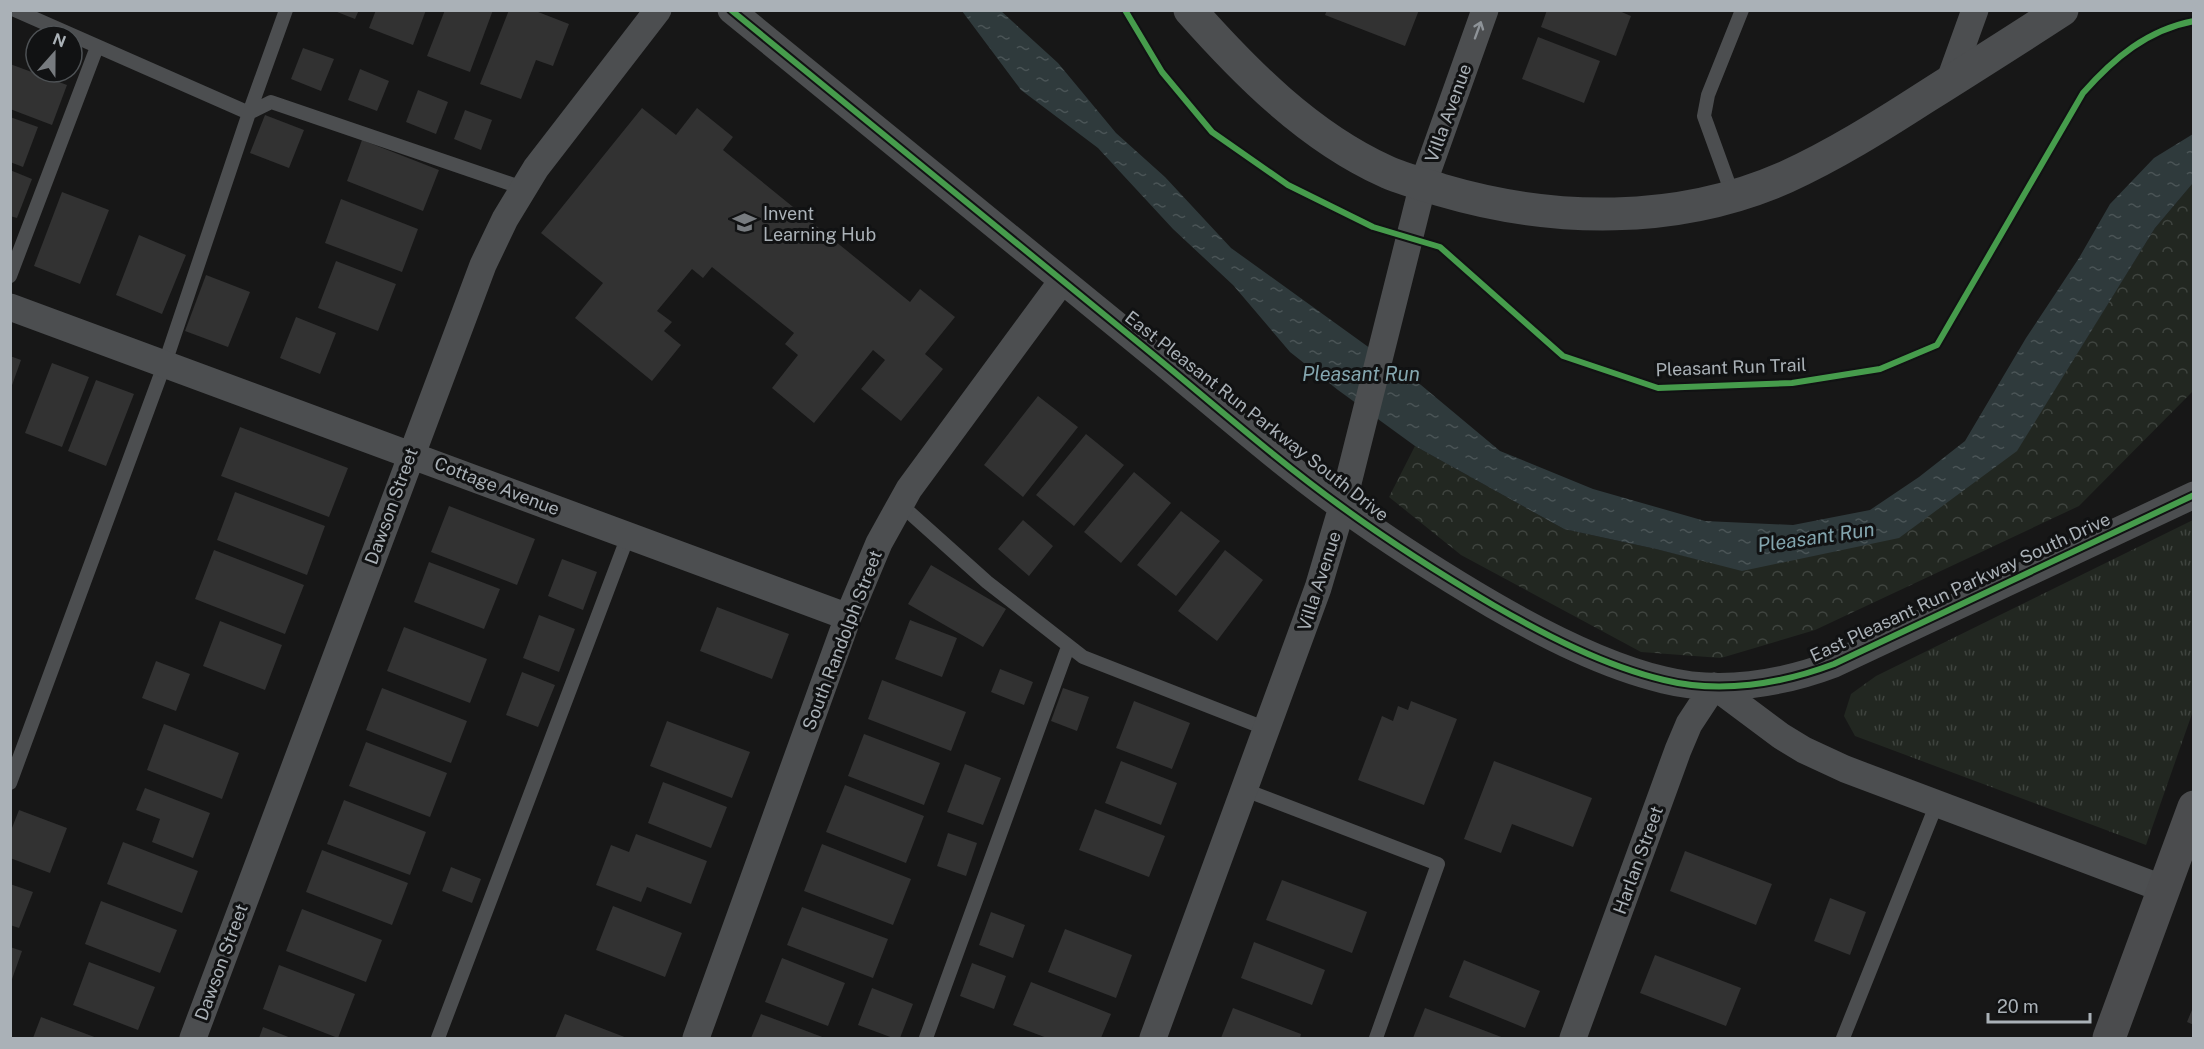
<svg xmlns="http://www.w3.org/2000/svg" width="2204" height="1049" font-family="'Public Sans',sans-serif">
	<defs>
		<pattern id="grass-tufts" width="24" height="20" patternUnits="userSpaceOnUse" patternTransform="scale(1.5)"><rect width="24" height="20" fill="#222721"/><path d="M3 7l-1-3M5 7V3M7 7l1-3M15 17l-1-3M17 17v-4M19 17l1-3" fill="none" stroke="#3f443f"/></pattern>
		<pattern id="forest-crowns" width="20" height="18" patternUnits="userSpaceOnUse" patternTransform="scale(1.5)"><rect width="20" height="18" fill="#222721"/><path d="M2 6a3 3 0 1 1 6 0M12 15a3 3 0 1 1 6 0" fill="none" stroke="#3f443f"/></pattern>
		<pattern id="water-ripples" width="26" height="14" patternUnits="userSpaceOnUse" patternTransform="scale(1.5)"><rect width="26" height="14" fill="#2f3a3c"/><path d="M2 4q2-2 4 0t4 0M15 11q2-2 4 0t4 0" fill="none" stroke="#4a5456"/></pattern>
	</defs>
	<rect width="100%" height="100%" fill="#171717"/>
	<path fill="url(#grass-tufts)" d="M2193,520V711L2146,845L1855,736L1844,716L1851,694L1876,676Z"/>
	<path fill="url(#forest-crowns)" d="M2193,183V391L2079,506L1815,630L1721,658L1641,652L1461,555L1389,497L1415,446L1564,529L1656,549L1742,570L2017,450L2155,228Z"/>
	<path fill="url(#water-ripples)" d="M962,11H1001L1058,63L1116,133L1165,177L1231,248L1421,385L1500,451L1593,489L1705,521L1793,525L1870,510L1919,477L1965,441L2026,338L2079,258L2110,204L2154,158L2193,134V183L2155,228L2017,451L1899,538L1742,571L1656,549L1564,529L1415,446L1338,390L1290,352L1233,285L1173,229L1098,148L1021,90Z"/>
	<path fill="#323232" d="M332,10H359L355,19Z
		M376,10H426L413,45L369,28Z
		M445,10H493L470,72L427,56Z
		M509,10H533L569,24L553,66L536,60L521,99L480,84Z
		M1327,10H1419L1405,46L1325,15Z
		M1547,10H1617L1631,16L1616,56L1541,27Z
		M1538,37L1600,61L1584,103L1522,79Z
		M303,48L334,59L321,91L291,79Z
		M10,64L67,85L52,125L10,109Z
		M360,69L389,81L377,111L348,100Z
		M418,90L448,102L436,134L406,122Z
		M642,108L676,135L697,108L733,137L723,150L910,302L920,289L955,317L925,354L943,369L901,421L861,389L885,360L873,350L814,423L772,388L798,355L785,344L794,333L712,267L703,278L692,269L657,311L672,322L664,331L681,345L652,381L575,318L603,283L541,233Z
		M465,110L492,120L481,150L454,139Z
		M265,115L304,130L289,168L250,153Z
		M10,117L38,127L23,167L10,162Z
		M362,140L439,170L423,211L347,181Z
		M10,170L32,179L17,218L10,216Z
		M62,192L109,210L80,284L34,266Z
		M341,199L418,229L402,272L325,243Z
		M139,235L186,255L162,314L116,295Z
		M336,261L396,284L378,331L318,308Z
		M206,275L250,292L228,347L185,331Z
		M296,317L336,333L320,374L280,358Z
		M10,356L21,360L11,388H10Z
		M52,363L89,377L62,447L25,433Z
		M96,380L134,394L106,466L68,451Z
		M1038,396L1078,427L1023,497L984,465Z
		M240,427L348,468L329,517L221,476Z
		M1086,434L1124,465L1074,526L1036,495Z
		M1134,472L1171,503L1121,563L1084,532Z
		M235,492L325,526L307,575L217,540Z
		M449,506L535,539L517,585L431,552Z
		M1181,511L1220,541L1176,596L1137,565Z
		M1023,520L1053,546L1029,576L998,549Z
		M214,550L304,585L285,634L195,599Z
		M1225,550L1263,580L1217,641L1178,611Z
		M562,559L597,572L583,610L548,596Z
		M429,562L500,589L484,629L414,602Z
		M931,565L1006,609L983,647L908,604Z
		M717,607L789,634L772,679L700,651Z
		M539,615L575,629L559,672L523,658Z
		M910,620L957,638L942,677L895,659Z
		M220,621L282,645L265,690L203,666Z
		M404,627L487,659L470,703L387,671Z
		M156,661L190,674L176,711L142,698Z
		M1000,669L1033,682L1024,705L991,692Z
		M522,672L555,685L538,727L506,715Z
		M882,680L966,712L951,751L868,719Z
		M382,688L467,721L451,763L366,730Z
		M1063,688L1089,697L1077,731L1051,721Z
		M1134,701L1190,723L1172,769L1116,748Z
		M1411,701L1457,719L1424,805L1358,780L1382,716L1393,721L1398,706L1408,710Z
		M667,721L750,752L732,798L650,766Z
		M164,724L239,753L222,799L147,770Z
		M864,734L940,763L924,805L848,776Z
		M366,742L447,773L430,817L349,786Z
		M1121,761L1177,783L1161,825L1105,803Z
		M1494,761L1592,798L1573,847L1512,824L1501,853L1464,839Z
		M965,764L1001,778L983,825L947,812Z
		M663,782L727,807L711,848L648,823Z
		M845,785L924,816L906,863L826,832Z
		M145,788L210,813L193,858L152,842L160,819L136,810Z
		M344,800L426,832L410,875L327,844Z
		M1095,809L1165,836L1149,877L1079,850Z
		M19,810L67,828L50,873L10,858V833Z
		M948,833L977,843L966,876L937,866Z
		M636,834L707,861L691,904L647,887L641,902L596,885L611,845L629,852Z
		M123,842L198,871L182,913L107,884Z
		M822,844L911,879L893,925L804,891Z
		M322,850L408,883L392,925L306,892Z
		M1685,851L1772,884L1756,925L1670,891Z
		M451,867L481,879L472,903L442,891Z
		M1282,880L1367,912L1352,953L1266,920Z
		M10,884L33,892L19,928L10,925Z
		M1830,898L1866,912L1850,955L1814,941Z
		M101,901L177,930L160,973L85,944Z
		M613,906L682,933L665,977L596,950Z
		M802,907L888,939L873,978L787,945Z
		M302,909L382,940L366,982L286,951Z
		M991,912L1025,925L1013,958L979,945Z
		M1065,929L1132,955L1116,998L1048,972Z
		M1254,942L1325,970L1312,1005L1241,978Z
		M10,947L22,951L11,982L10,981Z
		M1655,955L1741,988L1726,1026L1640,993Z
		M782,958L845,983L828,1026L765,1002Z
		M1464,960L1540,991L1525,1028L1449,997Z
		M89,962L155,987L138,1030L73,1005Z
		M972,963L1006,976L994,1009L960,996Z
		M279,965L355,994L338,1038L263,1009Z
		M1031,982L1111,1014L1101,1038H1047L1013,1025Z
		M872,988L913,1004L900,1038H893L858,1025Z
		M2194,1005V1025L2187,1022Z
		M1233,1008L1301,1034L1300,1038H1221Z
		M1425,1008L1504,1038H1413Z
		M565,1014L627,1038H555Z
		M761,1014L825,1038H751Z
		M41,1017L97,1038H33Z
		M263,1027L291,1038H259Z"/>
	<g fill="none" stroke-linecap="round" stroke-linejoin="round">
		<path stroke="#4c4e50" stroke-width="14" d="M249,113L271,102L523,188
			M249,113L286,10
			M1733,196L1704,116L1708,95L1742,10
			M10,276L97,47
			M900,504L987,582L1083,657L1267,729
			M10,783L165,363L249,113L15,10
			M1245,790L1438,864L1376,1038
			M438,1038L628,536
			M926,1038L1068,647
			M1843,1038L1937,803"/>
		<path stroke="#4c4e50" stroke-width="27" d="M731,10C869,123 1007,235 1145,348C1210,401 1274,458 1342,507C1390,542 1442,575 1493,605C1545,635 1605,666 1664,680C1720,694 1781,684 1834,664L2194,495
			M1949,82L1975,10
			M10,307L848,617
			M1714,686L1781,736L1804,750L1845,769L2164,889
			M193,1038L483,265L505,219L536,168L658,10
			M696,1038L848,617L879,543L909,489L1062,281
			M1153,1038L1318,588L1342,507L1423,184L1485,10
			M1573,1038L1678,750L1689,724L1714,686"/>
		<path stroke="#4c4e50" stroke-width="33" d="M1190,10C1245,72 1308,136 1385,171C1402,179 1422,184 1441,190C1553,223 1677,225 1786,177C1834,155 1879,127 1924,98C1970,69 2016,40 2062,10"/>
		<path stroke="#4b4c4e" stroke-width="33" d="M2109,1038L2194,807"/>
		<defs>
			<path id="cycleway" d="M731,10C869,123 1007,235 1145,348C1210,401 1274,458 1342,507C1390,542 1442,575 1493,605C1545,635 1605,666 1664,680C1720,694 1781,684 1834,664L2194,495
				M1125,10L1162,72L1212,132L1288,185L1373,227L1440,247L1563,356L1658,388L1792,383L1880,369L1937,345L2083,93C2114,58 2147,30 2194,21"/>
		</defs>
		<use href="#cycleway" stroke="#111213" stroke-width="10"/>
		<use href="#cycleway" stroke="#469c4c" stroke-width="6"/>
	</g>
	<defs><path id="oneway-shaft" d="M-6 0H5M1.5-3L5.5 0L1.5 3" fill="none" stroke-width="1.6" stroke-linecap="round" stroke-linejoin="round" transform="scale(1.5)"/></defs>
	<use stroke="#8e9398" href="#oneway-shaft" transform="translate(1478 30) rotate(-70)"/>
	<defs>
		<symbol id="school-bare" viewBox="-9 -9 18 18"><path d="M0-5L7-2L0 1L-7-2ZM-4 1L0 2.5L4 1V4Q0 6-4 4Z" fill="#777b7f" stroke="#111213" stroke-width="2.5" paint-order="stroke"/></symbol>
	</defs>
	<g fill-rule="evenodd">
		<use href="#school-bare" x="728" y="206" width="33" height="33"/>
	</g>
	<g text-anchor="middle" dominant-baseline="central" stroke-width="6" stroke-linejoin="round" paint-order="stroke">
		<g font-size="18" fill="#aab1b7" stroke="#111213">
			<text transform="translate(1448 113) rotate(-70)">Villa Avenue</text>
			<text transform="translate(1731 367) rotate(-2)">Pleasant Run Trail</text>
			<text transform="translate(1257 416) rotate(38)">East Pleasant Run Parkway South Drive</text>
			<text transform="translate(497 486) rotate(21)">Cottage Avenue</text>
			<text transform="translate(391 506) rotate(-70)">Dawson Street</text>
			<text transform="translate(1319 581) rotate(-72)">Villa Avenue</text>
			<text transform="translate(1960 587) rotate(-25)">East Pleasant Run Parkway South Drive</text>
			<text transform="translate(842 640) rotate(-69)">South Randolph Street</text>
			<text transform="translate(1638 860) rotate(-70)">Harlan Street</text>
			<text transform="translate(221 962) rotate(-70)">Dawson Street</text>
		</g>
		<g font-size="18" fill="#aab1b7" stroke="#111213" text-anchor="start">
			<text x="763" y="213">Invent<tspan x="763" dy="21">Learning Hub</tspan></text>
		</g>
		<g font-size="20" font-style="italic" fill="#84a6af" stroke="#111213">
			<text x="1361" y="374">Pleasant Run</text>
			<text transform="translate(1816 537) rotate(-8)">Pleasant Run</text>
		</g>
	</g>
	<rect width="2204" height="1049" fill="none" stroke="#aab1b7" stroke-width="24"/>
	<g transform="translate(54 54) rotate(21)"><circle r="28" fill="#111213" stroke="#4e5255" stroke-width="1.5"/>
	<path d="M0-4.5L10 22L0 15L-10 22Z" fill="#777b7f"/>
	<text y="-9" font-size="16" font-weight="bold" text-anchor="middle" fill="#aab1b7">N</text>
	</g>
	<path d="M1988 1013v9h102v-9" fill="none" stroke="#aab1b7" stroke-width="3"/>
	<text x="1997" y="1013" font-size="18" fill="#aab1b7" stroke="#111213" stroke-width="4.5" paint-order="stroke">20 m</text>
</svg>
